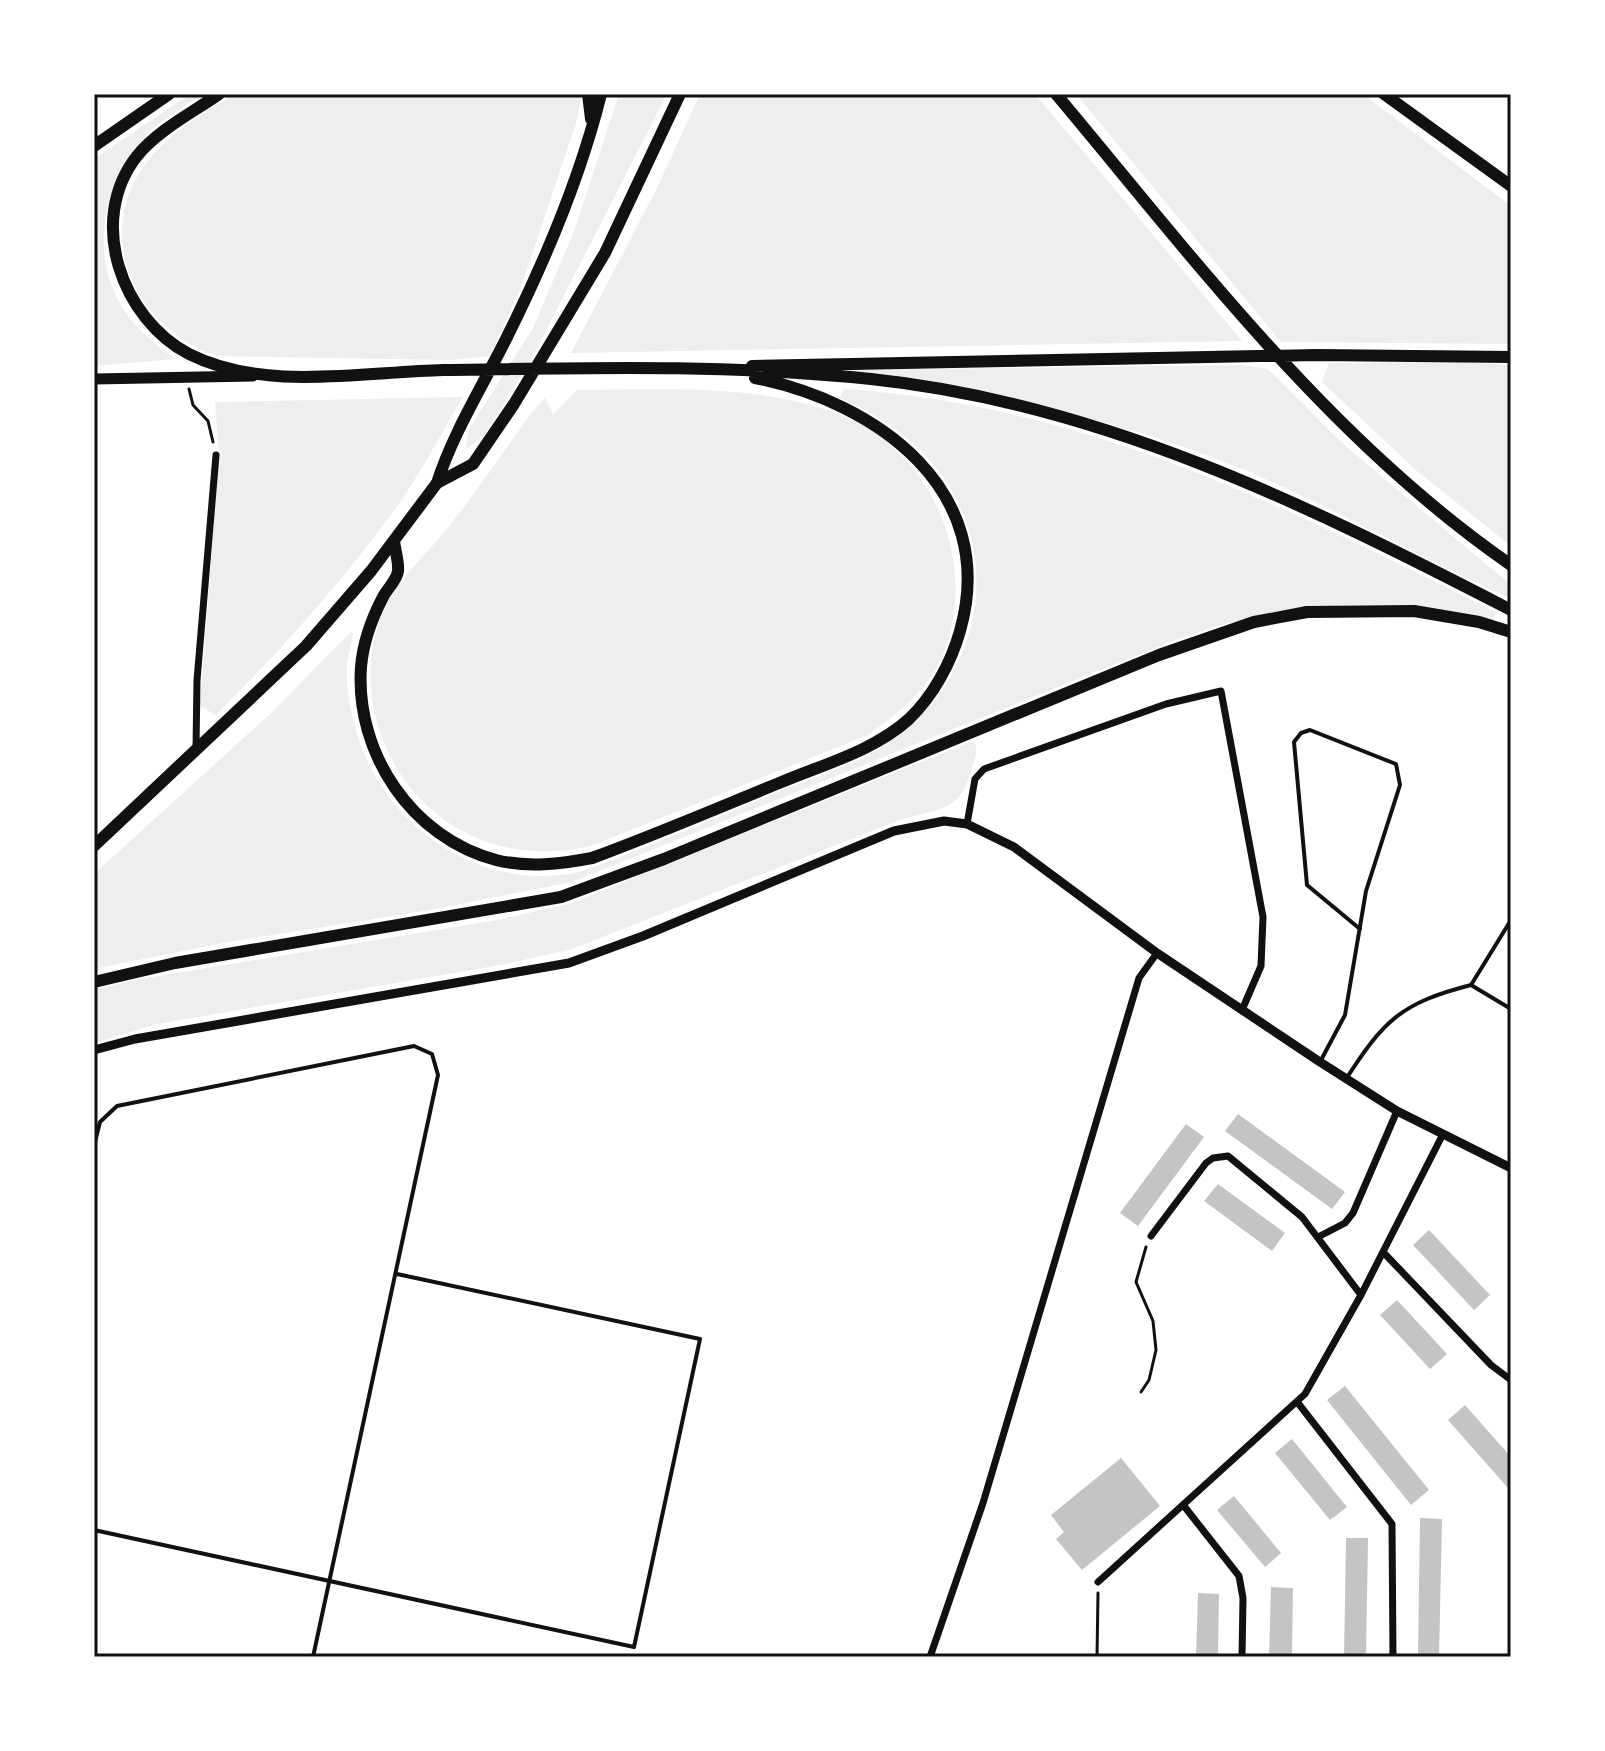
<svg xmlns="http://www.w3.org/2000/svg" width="1605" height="1751" font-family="'PT Sans Narrow',sans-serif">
	<rect width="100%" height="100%" fill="#fff"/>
	<path fill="#eee" d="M190,94H204C182,108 156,122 140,142C100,189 90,262 126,313C139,332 158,346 175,359L94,366V159Z
		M234,94H582L576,123L521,287L490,356L452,360L216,356C133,327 90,231 150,158C172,131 205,113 234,94Z
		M619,94H667L533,356L485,435L466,449L468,431L533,328L575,229Z
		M700,94H1035L1242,341L571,353L657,188Z
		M1076,94H1363L1511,206V344L1281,342Z
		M1462,362L1511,365V546L1417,471L1322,382L1329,363Z
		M1243,365L1268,369L1342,443L1511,585V599C1420,558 1334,507 1242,469C1115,417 984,391 848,375L850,370Z
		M844,389C1086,405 1285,506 1497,613L1493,620C1382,594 1275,602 1168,643L572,882L430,910L228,942L94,969V874L270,714L352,631C354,641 347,655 347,666C346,688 350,713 357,733C384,826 478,891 575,873C588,870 602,863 615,859C670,837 724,815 778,792C814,777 856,765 888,743C955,699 991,617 971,538C953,469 904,426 840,398Z
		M577,390C665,390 757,383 841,415C935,452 980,566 942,657C927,691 897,714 868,735L591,846C534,859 477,849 432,810C374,761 351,668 389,600C404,574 428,552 447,529C477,491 505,450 533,411L545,398L553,415Z
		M463,397C442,432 423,469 400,502C345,579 282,649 216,715L200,706L219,455L215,402Z
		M973,741C979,748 976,755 973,764C962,811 944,808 902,819L572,949L506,964L157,1024L94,1043V990L134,980L497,920L569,904Z"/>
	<path fill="#c4c4c4" d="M1238,1114L1345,1192L1332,1209L1225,1131Z
		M1186,1124L1204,1137L1138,1226L1120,1213Z
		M1218,1184L1285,1233L1272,1251L1204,1201Z
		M1429,1230L1490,1295L1474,1310L1413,1245Z
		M1397,1300L1447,1354L1430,1369L1380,1315Z
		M1345,1386L1429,1490L1411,1505L1327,1400Z
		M1465,1405L1511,1457V1484L1507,1487L1448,1420Z
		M1292,1439L1347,1507L1330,1520L1275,1453Z
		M1121,1458L1160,1506L1082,1570L1056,1539L1064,1532L1051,1515Z
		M1234,1496L1281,1553L1265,1567L1217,1510Z
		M1420,1518L1442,1519L1439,1657H1418Z
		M1346,1538H1368L1366,1657H1344Z
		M1271,1587L1293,1588L1292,1657H1269Z
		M1198,1593L1219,1594L1218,1657H1196Z"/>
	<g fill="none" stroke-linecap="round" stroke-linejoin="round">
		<path stroke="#111" stroke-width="3" d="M189,389L193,405L208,421L213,442
			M1141,1392L1149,1380L1156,1350L1153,1321L1136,1282L1146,1247
			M1097,1657L1098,1593"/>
		<path stroke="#111" stroke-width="4" d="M1471,985L1511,920
			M1320,1062L1345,1015L1366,891L1400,785L1396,764L1310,730L1301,733L1294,742L1307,885L1360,929
			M1346,1079C1384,1020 1401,1003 1471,985L1511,1009
			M94,1146L100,1122L117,1106L414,1046L432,1054L438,1075L313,1657
			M94,1530L634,1647L700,1339L397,1274"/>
		<path stroke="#111" stroke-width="7" d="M196,748L197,680L216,455
			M967,824L975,779L984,769L1166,704L1221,691L1263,917L1261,966L1242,1010
			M1151,1236L1206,1163L1213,1158L1228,1156L1302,1217L1361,1295
			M1320,1236L1345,1223L1353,1213L1397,1111
			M1383,1252L1491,1365L1511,1380
			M1298,1403L1392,1524L1393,1657
			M1184,1506L1239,1576L1243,1598L1242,1657
			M1098,1582L1305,1394L1361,1295L1443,1134
			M930,1657L983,1503L1139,978L1157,953"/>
		<path stroke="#111" stroke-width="9" d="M94,1050L135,1039L569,963L643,936L894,831L944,821L967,824L1014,847L1157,953L1320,1062L1397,1111L1511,1168"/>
		<path stroke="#111" stroke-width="11" d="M94,379L253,376"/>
		<path stroke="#111" stroke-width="12" d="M94,846L306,646L371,571L437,483"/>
		<path stroke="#111" stroke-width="12" d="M219,94C192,113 158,130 137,156C86,221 122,319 189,354C264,392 362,372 443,370C585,368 729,364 871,379C1101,403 1308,505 1511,610
			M588,94L591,119
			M1056,94C1196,261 1330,440 1511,565
			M1384,94L1511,186
			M94,146L169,94
			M752,366L1316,355L1511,357
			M437,483L473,464L514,404L605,253L680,94
			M437,483C453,433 482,387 506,339C545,261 580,179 601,94
			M394,541C395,550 399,562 398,571C397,580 387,589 383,597C372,618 363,643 361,667C355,753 412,838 496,860C528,868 561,864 592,858C657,834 720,807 784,781C825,764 875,750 909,719C933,696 951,663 960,631C1000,490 876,402 755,378
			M94,982L175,963L561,897L664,859L1159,655L1254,622L1307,612L1414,611L1479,622L1511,632"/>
	</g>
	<rect width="1605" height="1751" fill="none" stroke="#ffffff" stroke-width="192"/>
	<rect x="96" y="96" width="1413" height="1559" fill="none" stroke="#111" stroke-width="3"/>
</svg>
